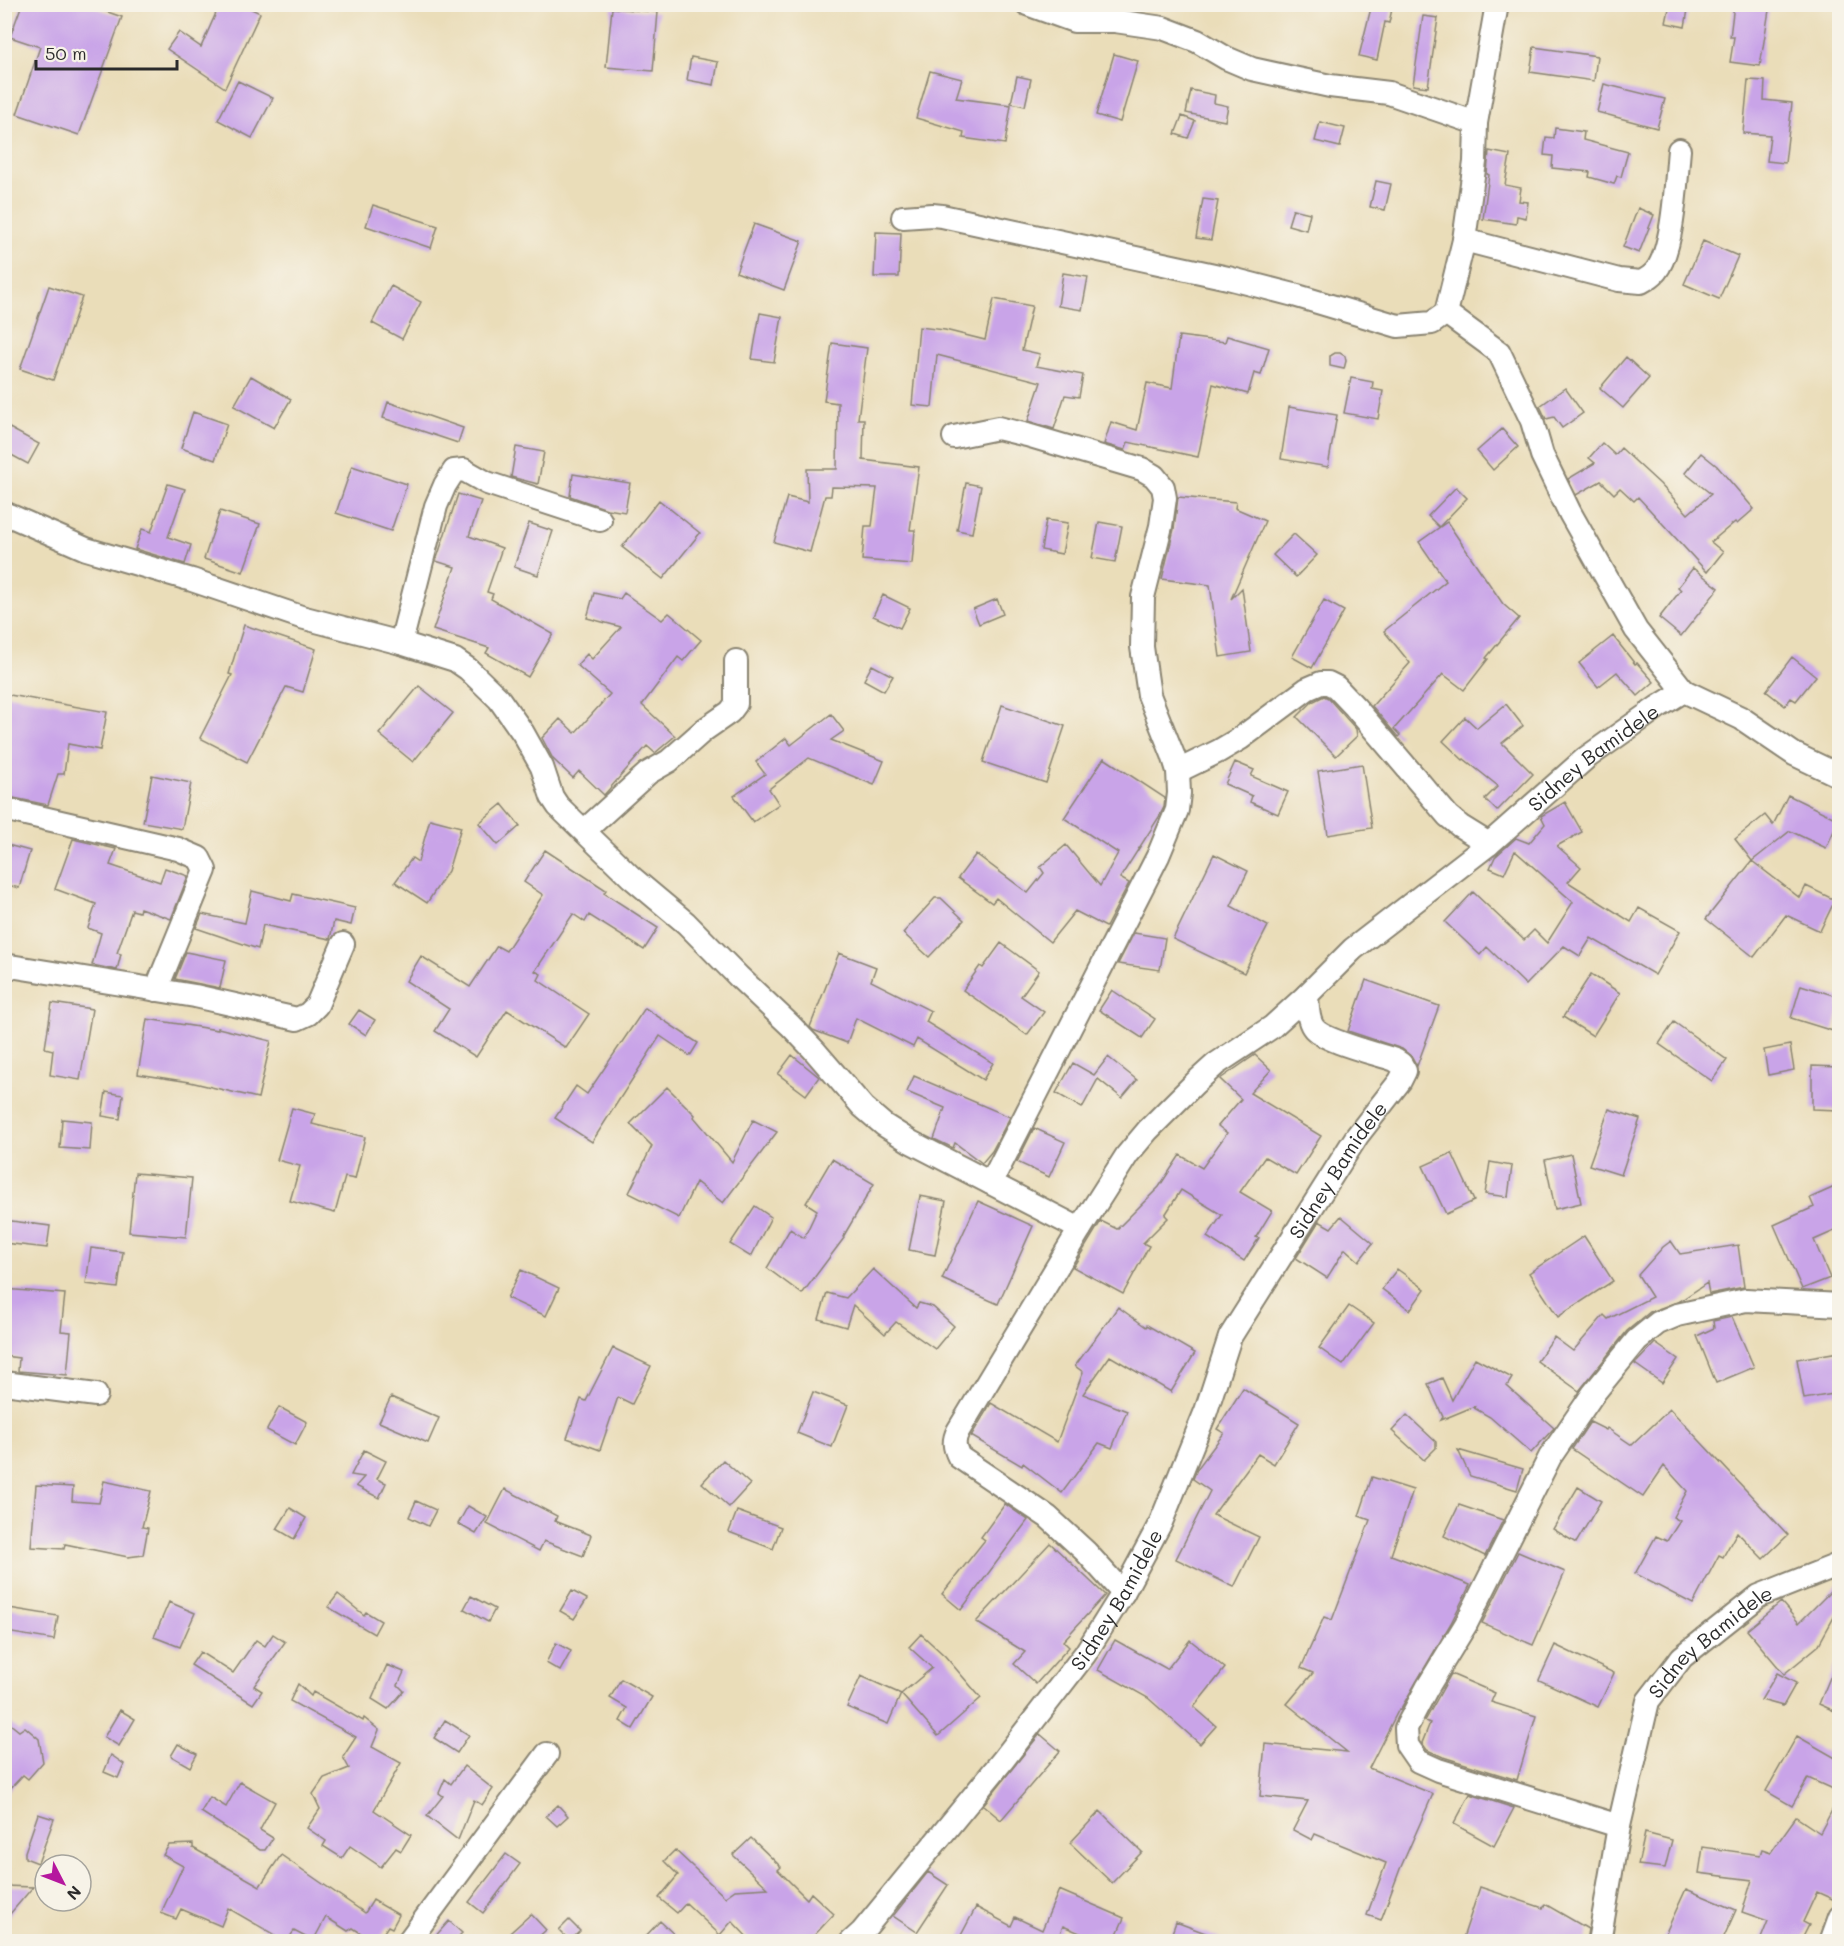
<svg xmlns="http://www.w3.org/2000/svg" width="1844" height="1946" font-family="Mali,sans-serif">
	<rect width="100%" height="100%" fill="#f7f3e8"/>
	<filter id="ink" filterUnits="userSpaceOnUse"><feTurbulence type="fractalNoise" baseFrequency=".0167" numOctaves="2"/><feDisplacementMap in="SourceGraphic" scale="12" xChannelSelector="R" yChannelSelector="G"/><feConvolveMatrix kernelMatrix="1 2 1 2 8 2 1 2 1" color-interpolation-filters="sRGB"/></filter>
	<filter id="wash" filterUnits="userSpaceOnUse"><feTurbulence type="fractalNoise" baseFrequency=".008" numOctaves="4" result="noise"/><feDisplacementMap in="SourceGraphic" scale="24" xChannelSelector="R" yChannelSelector="G"/><feGaussianBlur stdDeviation="1.35" result="paint"/><feColorMatrix in="noise" values="0 0 0 0 0 0 0 0 0 0 0 0 0 0 0 0 0 1.4 0 .05"/><feComposite in="paint" operator="in"/></filter>
	<g filter="url(#wash)">
		<rect width="100%" height="100%" fill="#eaddb9"/>
		<g id="blocks">
			<path fill="#c9a4e8" d="M22,4H85L122,17L79,135L17,114L40,47L10,37Z
				M220,4H241L260,13L225,88L167,49L179,32L201,47Z
				M1372,4H1393L1389,23L1385,22L1377,60L1359,56Z
				M1670,4H1689L1685,27L1666,23Z
				M1734,4H1770L1760,66L1730,62L1734,37H1730Z
				M612,8L658,12L653,71L606,67Z
				M1423,16L1438,18L1428,87L1413,85Z
				M1534,47L1597,56L1594,81L1530,72Z
				M1114,54L1138,61L1120,122L1096,115Z
				M691,57L718,62L714,85L687,80Z
				M930,71L962,79L956,98L1011,105L1005,144L963,138L964,132L916,118Z
				M1017,76L1031,79L1025,106L1011,103Z
				M1748,80L1765,81L1764,100L1792,103L1785,163L1767,161L1770,135L1743,133Z
				M238,81L273,98L252,138L218,120Z
				M1604,84L1665,99L1657,128L1597,112Z
				M1191,90L1215,95L1214,103L1228,106L1225,121L1186,113Z
				M1182,116L1195,121L1188,138L1175,134Z
				M1320,122L1345,128L1340,147L1315,141Z
				M1555,128L1584,132L1583,140L1628,152L1621,177L1617,176L1614,184L1589,177L1590,172L1552,168L1553,156L1544,155L1546,137L1554,138Z
				M1489,151L1510,155L1505,185L1521,188L1519,201L1528,202L1526,218L1517,216L1516,224L1483,219L1489,175L1487,174Z
				M1376,181L1391,184L1385,210L1370,207Z
				M1203,199L1218,201L1211,240L1196,238Z
				M373,205L438,226L431,248L366,226Z
				M1638,208L1654,215L1639,253L1623,247Z
				M1293,209L1310,213L1306,230L1288,225Z
				M754,224L802,241L784,290L736,272Z
				M876,232L901,233L899,277H874Z
				M1703,241L1738,256L1719,299L1684,284Z
				M1063,273L1088,277L1082,310L1058,306Z
				M49,286L82,297L53,380L20,369Z
				M391,286L421,302L402,339L372,323Z
				M994,299L1032,306L1022,350L1040,354L1036,366L1083,375L1079,397L1065,395L1054,429L1028,421L1041,382L937,355L932,407L912,405L919,327L945,330L985,340Z
				M760,313L782,317L774,362L752,359Z
				M1179,336L1225,342L1227,336L1269,348L1261,375L1254,373L1248,394L1213,384L1198,457L1128,442L1125,450L1104,444L1111,422L1137,430L1147,383L1172,388Z
				M832,343L867,348L858,419H864L863,460L919,467L910,530H915L912,564L862,560L865,526H872L877,488L832,487L831,496H825L810,552L774,542L787,497L808,502L807,469H837L838,403L824,401Z
				M1335,353H1340L1345,356L1346,361L1344,369L1330,366V356Z
				M1626,357L1649,378L1623,408L1600,388Z
				M251,376L291,399L274,428L234,406Z
				M1351,378L1373,382L1372,389L1383,391L1378,419L1344,413Z
				M1565,388L1583,413L1562,428L1554,417L1546,419L1540,406Z
				M388,402L463,428L458,443L383,418Z
				M1289,407L1337,415L1328,467L1281,459Z
				M193,412L227,424L215,460L181,448Z
				M4,425L39,444L28,464L4,451Z
				M1502,429L1518,447L1493,470L1477,451Z
				M1602,443L1615,455L1621,448L1660,484L1688,514L1711,494L1685,473L1701,453L1717,466L1754,509L1737,524L1735,522L1711,542L1723,552L1707,572L1638,497L1634,501L1620,488L1614,494L1601,481L1576,495L1568,479L1595,463L1589,458Z
				M516,447L544,452L538,484L511,477Z
				M352,466L407,484L391,531L336,513Z
				M573,474L630,483L625,512L607,509L570,496Z
				M966,483L981,486L972,533L957,530Z
				M168,484L185,489L168,537L191,545L185,564L135,549L142,529L151,532Z
				M1456,487L1467,498L1439,527L1428,516Z
				M458,494L481,501L469,536L502,548L487,592L493,594L491,599L553,634L528,677L486,653L489,648L433,630L455,567L436,561Z
				M1178,497L1236,502L1235,508L1265,521L1231,599L1242,588L1251,652L1220,657L1210,585L1162,579L1174,529Z
				M659,500L700,533L663,579L622,547Z
				M220,511L260,524L243,572L204,559Z
				M1046,520L1068,523L1062,554L1041,550Z
				M1099,522L1122,526L1115,562L1092,558Z
				M1447,522L1503,604L1519,618L1486,658L1488,659L1464,690L1443,674L1394,729L1400,735L1398,737L1372,706L1410,663L1384,631L1446,581L1419,542Z
				M529,523L553,531L538,575L514,567Z
				M1294,534L1317,555L1296,577L1273,555Z
				M1693,568L1719,588L1681,636L1659,618L1681,590L1678,587Z
				M594,593L620,599L624,593L662,620L669,613L701,640L683,661L678,657L642,705L675,736L655,753L647,746L604,795L579,771L573,778L553,759L542,738L560,719L575,733L610,694L577,665L587,654L592,659L621,627L587,618Z
				M883,595L910,608L900,628L873,616Z
				M997,599L1003,614L979,624L973,609Z
				M1324,600L1344,611L1312,668L1292,657Z
				M244,625L316,649L303,692L286,687L247,762L200,738L232,675L229,674Z
				M1613,636L1635,664L1637,663L1654,682L1638,696L1617,672L1598,687L1579,663Z
				M1792,657L1816,676L1796,701L1791,698L1785,706L1766,691Z
				M872,665L893,676L884,691L864,680Z
				M419,686L453,713L413,762L379,734Z
				M4,694L107,712L100,750L68,744L64,774H58L48,805L4,796Z
				M1324,696L1328,698L1356,729L1357,736L1336,756L1297,717L1312,702Z
				M1506,704L1523,726L1502,743L1533,774L1497,811L1485,799L1498,786L1464,759L1463,760L1443,741L1465,717L1477,728Z
				M1002,705L1065,726L1046,783L983,762Z
				M831,714L844,731L831,740L884,761L874,785L809,758L769,789L779,804L753,822L734,796L765,774L756,762L786,738L791,745Z
				M1104,758L1165,798L1164,807L1159,817L1120,878L1129,883L1106,927L1075,911L1050,942L996,898L992,903L958,878L976,854L1028,893L1044,873L1040,867L1066,845L1100,886L1118,853L1064,818Z
				M1235,762L1254,770L1251,776L1288,792L1278,814L1250,802L1252,796L1225,784Z
				M1362,764L1372,828L1328,835L1318,771Z
				M152,775L191,783L182,829L143,822Z
				M1788,795L1839,820L1826,848L1790,831L1752,861L1735,839L1765,815L1773,825Z
				M1565,802L1582,832L1557,846L1581,867L1568,882L1631,922L1639,908L1680,931L1655,975L1591,938L1580,956L1564,946L1526,985L1487,947L1480,955L1445,922L1473,892L1524,940L1534,930L1547,943L1573,902L1515,851L1504,874L1490,868L1495,857L1516,838L1529,843L1545,824L1541,816Z
				M502,804L520,826L498,845L479,823Z
				M430,819L461,827L448,871L427,903L395,882L412,858L418,862Z
				M73,839L116,849L110,865L160,882L165,868L188,876L171,919L140,908L139,912L132,910L117,953L121,954L117,970L92,965L101,933L88,928L96,904L55,889Z
				M4,844L30,851L19,888L4,884Z
				M545,850L606,890L604,893L658,928L644,950L589,915L585,922L573,914L535,971L541,974L538,980L589,1014L566,1048L507,1010L476,1057L435,1031L449,1009L406,981L421,956L470,987L497,946L506,951L543,895L524,882Z
				M1214,854L1248,871L1231,906L1268,926L1244,973L1173,939Z
				M1752,861L1800,898L1806,886L1835,900L1820,931L1786,915L1754,957L1706,919Z
				M252,891L291,901L293,894L355,908L351,925L334,921L330,939L263,925L258,949L196,928L202,914L245,923Z
				M935,898H941L964,920L929,957L903,933Z
				M1134,933L1165,938L1160,970L1118,964Z
				M1001,943L1039,971L1021,996L1044,1012L1027,1035L963,990L980,966L983,968Z
				M186,952L226,960L220,988L175,979Z
				M839,953L876,967L871,981L931,1011L926,1022L993,1063L983,1080L917,1039L913,1047L856,1018L847,1043L813,1030L810,1027Z
				M1591,974L1620,993L1593,1036L1563,1017Z
				M1366,980L1439,1006L1417,1066L1412,1057L1402,1049L1348,1031Z
				M1801,985L1839,997V1011L1833,1031L1791,1018Z
				M1112,990L1155,1019L1142,1038L1099,1010Z
				M52,1003L92,1009L80,1080L50,1075L53,1050L45,1048Z
				M645,1008L698,1043L690,1056L660,1036L592,1142L555,1118L576,1086L587,1094Z
				M359,1010L375,1020L366,1035L349,1024Z
				M147,1019L218,1030V1028L271,1041L258,1098L190,1082L138,1074Z
				M1674,1022L1727,1060L1712,1081L1659,1044Z
				M1790,1045L1794,1070L1768,1075L1764,1050Z
				M792,1055L819,1077L806,1095L778,1074Z
				M1255,1055L1271,1070L1250,1093L1321,1136L1296,1175L1265,1157L1240,1192L1272,1211L1256,1237L1259,1238L1244,1261L1207,1237L1222,1215L1181,1190L1165,1215L1168,1218L1143,1243L1149,1246L1123,1294L1073,1267L1101,1221L1117,1229L1159,1187L1180,1155L1202,1168L1227,1133L1218,1126L1241,1099L1220,1079Z
				M1108,1057L1137,1080L1122,1098L1098,1079L1082,1108L1056,1093L1073,1063L1094,1075Z
				M1812,1066L1839,1067V1110L1812,1109Z
				M914,1076L1010,1117L992,1151L982,1163L955,1143L953,1148L934,1139L945,1108L907,1092Z
				M667,1087L695,1115L694,1117L732,1162L753,1120L777,1132L723,1203L696,1182L679,1218L629,1193L652,1146L630,1124Z
				M106,1092L123,1095L120,1119L102,1116Z
				M292,1108L315,1114L312,1124L365,1137L355,1179L345,1177L335,1213L290,1201L300,1166L277,1160Z
				M1609,1109L1640,1119L1621,1175L1589,1165Z
				M62,1119L92,1122L90,1150L60,1148Z
				M1034,1128L1065,1142L1049,1177L1017,1162Z
				M1452,1153L1474,1201L1446,1214L1423,1166Z
				M1571,1154L1581,1203L1555,1209L1545,1160Z
				M832,1159L874,1184L843,1237L844,1238L802,1294L767,1268L790,1229L804,1238L817,1210L806,1203Z
				M1490,1162L1512,1166L1508,1197L1485,1194Z
				M135,1173L192,1178L186,1237L129,1232Z
				M1839,1185V1229L1814,1240L1830,1278L1802,1289L1774,1225L1814,1207L1810,1198Z
				M920,1196L946,1201L935,1255L909,1250Z
				M978,1201L1033,1226L998,1304L942,1279Z
				M755,1206L771,1217L751,1257L730,1244Z
				M1341,1216L1373,1243L1359,1261L1345,1249L1327,1278L1296,1258L1319,1221L1331,1228Z
				M4,1220L50,1226L47,1248L4,1243Z
				M1584,1236L1613,1281L1558,1317L1529,1273Z
				M1671,1241L1680,1254L1738,1245L1744,1287L1709,1294L1707,1283L1680,1301L1650,1312L1627,1331L1579,1391L1537,1361L1554,1337L1573,1351L1604,1315L1608,1319L1652,1297L1638,1275L1663,1247Z
				M91,1248L123,1252L118,1288L86,1284Z
				M873,1269L916,1308L919,1303L933,1307L954,1326L935,1349L896,1322L885,1334L853,1305L846,1327L819,1319L827,1293L846,1298Z
				M1397,1269L1425,1289L1410,1310L1382,1289Z
				M521,1270L559,1288L546,1316L507,1298Z
				M4,1289L65,1294L61,1331L71,1332L67,1375L18,1371L19,1358L4,1356Z
				M1349,1306L1374,1323L1343,1365L1319,1348Z
				M1118,1307L1146,1327L1147,1325L1195,1353L1171,1392L1110,1356L1083,1394L1127,1411L1112,1448L1099,1443L1062,1493L1023,1463L1022,1466L971,1436L991,1403L1057,1442L1083,1372L1075,1366Z
				M1732,1317L1754,1367L1716,1383L1697,1336L1714,1328L1713,1321Z
				M1655,1343L1678,1359L1662,1383L1635,1364Z
				M613,1348L651,1366L632,1404L618,1397L600,1450L567,1438L581,1399L586,1401Z
				M1839,1352V1393L1804,1399L1797,1359Z
				M1475,1358L1512,1378L1507,1386L1554,1428L1531,1453L1490,1417L1474,1408L1475,1406L1441,1420L1443,1417L1428,1384L1442,1378L1452,1400Z
				M1243,1388L1299,1423L1274,1464L1258,1454L1213,1515L1259,1537L1234,1587L1176,1559L1210,1491L1193,1479L1197,1469L1224,1433L1217,1429Z
				M813,1392L848,1405L832,1447L797,1433Z
				M391,1397L439,1418L428,1443L379,1422Z
				M279,1407L307,1422L295,1445L267,1430Z
				M1670,1409L1788,1535L1763,1559L1737,1532L1723,1557L1719,1555L1693,1604L1635,1574L1656,1536L1667,1541L1680,1521L1673,1517L1687,1491L1664,1466L1643,1497L1572,1449L1590,1422L1606,1430L1607,1428L1632,1445Z
				M1407,1415L1436,1442V1448L1424,1460L1392,1431Z
				M364,1450L386,1461L377,1479L386,1483L379,1498L356,1486L364,1477L351,1475Z
				M1458,1450L1523,1469L1517,1490L1470,1476Z
				M723,1460L750,1484L729,1507L702,1483Z
				M1372,1477L1413,1490L1391,1555L1470,1585L1451,1623L1400,1710L1399,1709L1369,1768L1433,1794L1400,1869L1381,1920L1367,1915L1386,1863L1315,1834L1312,1840L1293,1830L1308,1801L1260,1796L1265,1744L1347,1752L1287,1704L1313,1673L1301,1668L1324,1617L1332,1620L1370,1520L1359,1516Z
				M104,1481L151,1491L142,1527L148,1528L143,1555L128,1557L65,1544L64,1549L31,1547L36,1485L73,1487L72,1501L99,1503Z
				M1578,1487L1601,1501L1576,1543L1553,1529Z
				M505,1489L557,1516L555,1521L591,1535L583,1556L544,1541L539,1551L487,1524Z
				M416,1501L436,1510L428,1526L409,1517Z
				M1005,1504L1028,1520L961,1610L942,1594L985,1540L981,1537Z
				M1459,1505L1503,1520L1485,1556L1444,1536Z
				M468,1506L487,1517L476,1534L458,1524Z
				M290,1508L306,1518L294,1539L277,1529Z
				M737,1511L781,1527L773,1549L729,1532Z
				M1050,1543L1105,1595L1063,1641L1069,1647L1036,1684L1014,1664L1025,1652L976,1622Z
				M1518,1552L1565,1572L1533,1645L1482,1623Z
				M1839,1583V1608L1818,1646L1784,1674L1747,1630L1781,1602L1799,1623Z
				M572,1591L587,1599L574,1619L560,1611Z
				M338,1594L364,1615L366,1612L381,1621L374,1634L328,1607Z
				M471,1596L495,1609L488,1622L464,1609Z
				M169,1602L195,1613L180,1647L154,1637Z
				M9,1608L58,1616L54,1640L6,1632Z
				M273,1634L285,1642L254,1686L262,1691L253,1704L191,1665L200,1652L233,1673L256,1640L265,1646Z
				M921,1634L945,1656L981,1698L938,1736L901,1694L932,1668L909,1647Z
				M1115,1640L1167,1669L1190,1640L1225,1668L1194,1707L1216,1726L1200,1744L1148,1698L1098,1670Z
				M556,1643L571,1651L560,1671L546,1663Z
				M1555,1645L1614,1673L1598,1707L1539,1680Z
				M1839,1656V1713L1819,1704Z
				M387,1665L404,1672L398,1685L404,1691L388,1709L372,1699Z
				M1777,1673L1796,1683L1783,1706L1761,1700Z
				M1451,1674L1495,1693L1491,1702L1536,1716L1517,1780L1443,1757L1427,1750L1422,1743L1430,1723L1425,1721Z
				M861,1676L901,1694L888,1724L847,1707Z
				M621,1679L652,1697L633,1729L620,1721L627,1708L610,1698Z
				M298,1684L311,1696L313,1692L363,1721L364,1718L379,1730L372,1747L401,1763L374,1810L411,1835L401,1851L396,1848L381,1867L350,1846L342,1858L323,1846L326,1841L307,1828L320,1809L313,1794L324,1778L349,1768L343,1757L356,1737L290,1701Z
				M120,1710L135,1719L119,1746L104,1737Z
				M4,1719L19,1731L25,1727L39,1739L43,1762L28,1779L23,1775L4,1795Z
				M445,1720L469,1735L457,1753L434,1738Z
				M1040,1734L1060,1751L1001,1820L983,1805Z
				M1797,1736L1839,1760V1792L1808,1778L1792,1806L1766,1791Z
				M178,1744L197,1754L190,1767L171,1756Z
				M111,1755L124,1764L118,1778L104,1772Z
				M464,1766L493,1789L482,1805L474,1800L458,1840L427,1816L443,1796L439,1793L445,1779L451,1784Z
				M240,1782L275,1802L260,1830L273,1838L265,1850H260L201,1812L210,1797L226,1807Z
				M1470,1794L1514,1808L1494,1846L1454,1824Z
				M1839,1797V1902L1817,1892L1803,1922L1809,1925L1801,1941H1760L1768,1921L1742,1912L1752,1880L1699,1873L1703,1847L1760,1855L1762,1849L1771,1852L1796,1817L1820,1833Z
				M558,1805L568,1816L557,1826L546,1816Z
				M1100,1811L1142,1852L1112,1883L1070,1843Z
				M38,1814L54,1819L38,1863L25,1858V1852Z
				M1645,1833L1672,1840L1665,1868L1638,1865Z
				M751,1838L781,1867L778,1870L807,1899L811,1893L834,1914L809,1941H751L732,1921L720,1935L686,1903L677,1913L659,1898L678,1875L664,1861L675,1850L725,1897L735,1890L768,1888L733,1855Z
				M193,1844V1848L260,1886L281,1855L365,1913L373,1900L399,1915L392,1928L388,1926L378,1941H373L353,1928L348,1931L326,1917L313,1941L294,1931L287,1941H285L228,1908L221,1926L181,1909L176,1919L161,1913L183,1866L163,1855L169,1845Z
				M506,1854L520,1864L483,1913L469,1902Z
				M928,1872L948,1885L917,1932L893,1916Z
				M4,1886L33,1887L4,1921Z
				M1480,1887L1543,1908L1545,1904L1588,1929L1586,1941H1462Z
				M1686,1889L1736,1910L1722,1941H1662Z
				M1059,1890L1124,1918L1114,1941H1099L1063,1926L1058,1938L1066,1941H958L976,1907L1011,1926L1015,1917L1042,1930Z
				M531,1914L546,1930L534,1941H501Z
				M569,1920L580,1931L570,1941L559,1930Z
				M449,1921L462,1933L454,1941H431Z
				M660,1921L681,1941H641Z
				M1176,1922L1224,1940V1941H1169Z"/>
		</g>
	</g>
	<g filter="url(#ink)">
		<use href="#blocks" fill-opacity="0" stroke="#8a8472" stroke-width="1.5"/>
		<g fill="none" stroke-linecap="round" stroke-linejoin="round">
			<defs>
				<g id="minor">
					<path d="M1027,4L1074,21H1115L1163,28L1197,41L1226,58L1252,69L1330,86L1389,93L1476,123"/>
					<path d="M903,217L932,215L942,216L1228,278L1294,295L1398,326L1432,323L1446,313L1464,240L1475,162L1476,123L1497,4"/>
					<path d="M1464,240L1619,280L1641,282C1647,279 1652,276 1656,271C1674,248 1676,180 1679,150"/>
					<path d="M1446,313L1499,352L1532,421L1542,455L1570,513L1636,630L1684,691"/>
					<path d="M954,437L998,428L1027,435L1142,469L1154,476L1163,487L1165,498L1161,526L1143,597L1142,647L1149,695L1173,755L1178,771L1179,793L1177,810L1158,856L991,1183"/>
					<path d="M4,513L86,549L192,580L301,617L401,643L455,660L468,669L499,699L523,733L542,767L552,797L558,806L631,877L686,923L739,977L790,1025L814,1050L863,1107L884,1125L911,1142L1080,1229L1127,1155L1148,1130L1195,1083L1216,1064L1272,1027L1307,995"/>
					<path d="M401,643L436,506L445,485L454,471L464,470L487,483L600,520"/>
					<path d="M1178,771L1219,751L1241,738L1307,689L1321,683H1328L1336,687L1355,707L1448,816L1460,826L1489,844"/>
					<path d="M4,809L178,849L199,858L205,870L156,990"/>
					<path d="M584,831L648,773L669,761L704,730L730,712L736,704V661"/>
					<path d="M4,965L195,996L297,1019L308,1014L317,1005L343,944"/>
					<path d="M1080,1229L958,1431C953,1441 954,1447 959,1457L1048,1517L1086,1552L1123,1593"/>
					<path d="M4,1383L96,1395"/>
					<path d="M1619,1826L1438,1770L1418,1761L1407,1745L1406,1728L1427,1688L1466,1624L1550,1457L1593,1394L1637,1340L1658,1323L1677,1315L1746,1300L1840,1305"/>
					<path d="M408,1942L547,1754"/>
					<path id="s1" d="M851,1942L862,1932L1003,1760L1085,1654L1123,1593L1161,1522L1206,1411L1230,1337L1357,1136L1400,1081L1405,1071L1401,1064L1395,1060C1378,1054 1322,1041 1313,1027C1307,1018 1308,1005 1307,995L1353,949L1489,844L1586,758L1658,707L1684,691L1741,718L1794,754L1840,776"/>
					<path id="s2" d="M1599,1942L1619,1826L1648,1701L1682,1657L1759,1596L1840,1564"/>
					<path d="M1831,1942L1840,1917"/>
				</g>
			</defs>
			<use href="#minor" stroke="#8a8472" stroke-width="26"/>
			<use href="#minor" stroke="#fff" stroke-width="22"/>
		</g>
	</g>
	<g text-anchor="middle" dominant-baseline="central" stroke-width="4.5" stroke-linejoin="round" paint-order="stroke">
		<g font-size="20" fill="#2b2b2b" stroke="#f7f3e8">
			<text stroke="none"><textPath href="#s1" startOffset="1550">Sidney Bamidele</textPath></text>
			<text stroke="none"><textPath href="#s1" startOffset="920">Sidney Bamidele</textPath></text>
			<text stroke="none"><textPath href="#s1" startOffset="434">Sidney Bamidele</textPath></text>
			<text stroke="none"><textPath href="#s2" startOffset="333">Sidney Bamidele</textPath></text>
		</g>
	</g>
	<rect width="1844" height="1946" fill="none" stroke="#f7f3e8" stroke-width="24"/>
	<g transform="translate(63 1883) rotate(132)"><circle r="28" fill="#f7f3e8" stroke="#a5a39c" stroke-width="1.5"/>
	<path d="M0-4.5L10 22L0 15L-10 22Z" fill="#b5179e"/>
	<text y="-9" font-size="16" font-weight="bold" text-anchor="middle" fill="#2b2b2b">N</text>
	</g>
	<path d="M36 60v9h141v-9" fill="none" stroke="#2b2b2b" stroke-width="3"/>
	<text x="45" y="60" font-size="18" fill="#2b2b2b" stroke="#f7f3e8" stroke-width="4.5" paint-order="stroke">50 m</text>
</svg>
